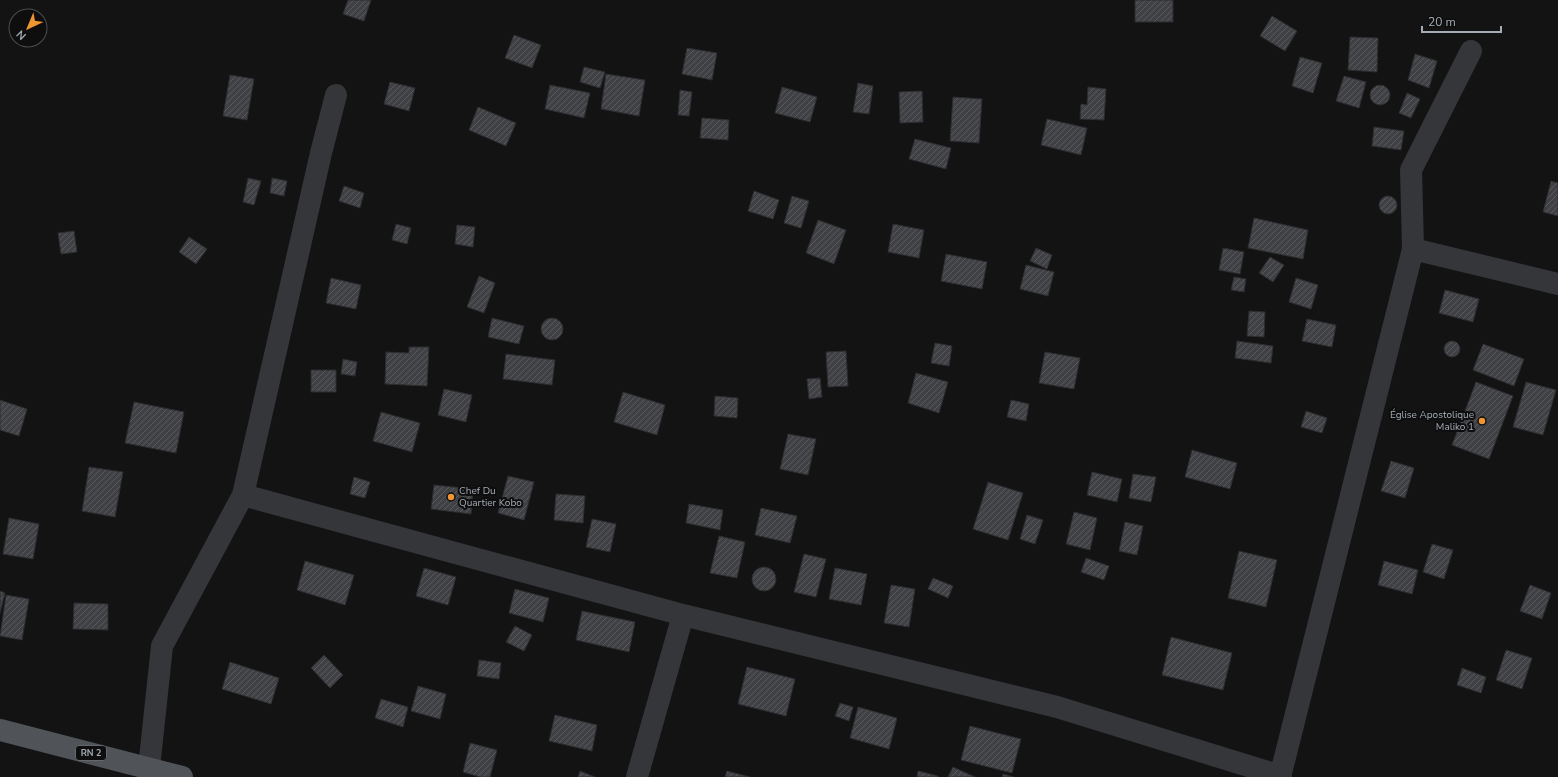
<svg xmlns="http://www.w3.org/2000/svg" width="1558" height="777" font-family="'Nunito Sans',sans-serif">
	<defs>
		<pattern id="building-hatch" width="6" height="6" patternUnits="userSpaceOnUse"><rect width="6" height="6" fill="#3f4144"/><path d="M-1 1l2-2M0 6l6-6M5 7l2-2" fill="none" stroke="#585a5d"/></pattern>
	</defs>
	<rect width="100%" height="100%" fill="#131314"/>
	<path fill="url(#building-hatch)" stroke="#2d2d30" d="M348,0H371L364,21L343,14Z
		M1135,0H1173V22H1135Z
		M1272,16L1297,31L1285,51L1260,36Z
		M514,35L541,45L532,68L505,58Z
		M1350,37L1378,38L1377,72L1348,70Z
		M687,48L717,53L712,80L682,74Z
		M1415,54L1437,61L1429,88L1408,80Z
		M1300,57L1322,63L1313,93L1292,86Z
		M584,67L605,72L600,88L580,82Z
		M606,74L645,80L639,116L601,109Z
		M230,75L254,79L247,120L223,116Z
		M1344,76L1366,82L1359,108L1336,101Z
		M390,82L415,88L409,111L384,104Z
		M858,83L873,86L869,114L853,112Z
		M550,85L590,93L584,118L545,109Z
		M1370 95a10 10 0 1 1 20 0a10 10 0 1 1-20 0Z
		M782,87L817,97L810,122L775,113Z
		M1088,87L1106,89L1104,120L1080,119L1081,104L1087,105Z
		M680,90L692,92L689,116L678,115Z
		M922,91L923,122L900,123L899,92Z
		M1407,93L1420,99L1411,118L1399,113Z
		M953,97L982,99L979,143L950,141Z
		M478,107L516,123L506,146L469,130Z
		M702,118L729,120L728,140L700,138Z
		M1047,119L1087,128L1081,155L1041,145Z
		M1374,127L1404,131L1401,150L1372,146Z
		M915,139L951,148L946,169L909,159Z
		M248,178L261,181L254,205L243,202Z
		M272,178L287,181L284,196L270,193Z
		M1551,181L1558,183V216L1543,212Z
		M344,186L364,193L360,208L339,201Z
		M754,191L779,200L773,219L748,211Z
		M1379 205a9 9 0 1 1 18 0a9 9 0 1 1-18 0Z
		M792,196L809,201L801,228L784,223Z
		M1254,218L1308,230L1303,259L1248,248Z
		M818,220L846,230L834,264L806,253Z
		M396,224L411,228L407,244L392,240Z
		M893,224L924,230L919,258L888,252Z
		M457,225L475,227L473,247L455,244Z
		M74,231L77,252L61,254L58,233Z
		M189,237L207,249L196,264L179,252Z
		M1036,248L1052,255L1047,269L1030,261Z
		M1223,248L1244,252L1240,274L1219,270Z
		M946,254L987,262L982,289L941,281Z
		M1270,257L1284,265L1273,282L1259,273Z
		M1026,265L1054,272L1048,296L1020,289Z
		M479,276L495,283L484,313L467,307Z
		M1234,277L1246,279L1244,292L1231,290Z
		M331,278L361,285L356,309L326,303Z
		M1296,278L1318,285L1311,309L1289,302Z
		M1445,290L1479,299L1473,322L1439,313Z
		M1249,311L1265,312L1264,337L1247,336Z
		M541 329a11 11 0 1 1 22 0a11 11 0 1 1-22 0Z
		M492,318L524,326L519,344L488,337Z
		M1307,319L1336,325L1332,347L1302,341Z
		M1444 349a8 8 0 1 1 16 0a8 8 0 1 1-16 0Z
		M1237,341L1273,346L1271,363L1235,358Z
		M935,343L952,346L949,366L931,363Z
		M1483,344L1524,359L1514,386L1473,370Z
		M409,347H429L427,386L385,384L386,352L409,353Z
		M846,351L848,386L828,387L826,352Z
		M1045,352L1080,358L1074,389L1039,383Z
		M506,354L555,360L552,385L503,379Z
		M343,359L357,362L355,376L341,374Z
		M311,370H336V392H311Z
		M916,373L948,382L939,413L908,403Z
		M820,378L822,397L809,399L807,379Z
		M1476,382L1513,396L1489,459L1452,445Z
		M1526,382L1556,390L1543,435L1513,427Z
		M444,389L472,395L466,422L438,415Z
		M623,392L665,405L657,435L614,422Z
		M715,396L738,398L737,418L714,416Z
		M0,400L27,409L19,436L0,430Z
		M1011,400L1029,404L1026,421L1007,417Z
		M134,402L184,412L176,453L125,443Z
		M1306,411L1327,418L1322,433L1301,427Z
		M381,412L420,423L412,452L373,441Z
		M788,434L816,439L808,475L780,469Z
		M1192,450L1237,463L1230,489L1185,477Z
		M1391,461L1414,468L1405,498L1381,491Z
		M89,467L123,472L115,517L82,511Z
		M1092,472L1122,479L1117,502L1087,495Z
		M1133,474L1156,477L1151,502L1129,498Z
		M508,476L534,482L524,520L498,513Z
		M354,477L370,482L365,498L350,494Z
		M988,482L1023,493L1008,540L973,529Z
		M434,485L473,489L471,514L431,509Z
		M556,494L585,496L583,523L554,520Z
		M689,504L723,510L720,530L686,523Z
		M761,508L797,516L790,543L755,535Z
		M1074,512L1097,518L1090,550L1066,544Z
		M1027,515L1043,520L1035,544L1020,539Z
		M9,518L39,524L33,559L3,554Z
		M592,519L616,524L610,552L586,547Z
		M1125,522L1143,526L1137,555L1119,551Z
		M719,536L745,542L737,578L710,573Z
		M1432,544L1453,550L1444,579L1423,572Z
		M1239,551L1277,560L1266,607L1228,598Z
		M804,554L826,559L816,597L794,592Z
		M1086,558L1109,566L1104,580L1081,572Z
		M305,561L354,575L345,605L297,590Z
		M1384,561L1418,570L1412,594L1378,585Z
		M752 579a12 12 0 1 1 24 0a12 12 0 1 1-24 0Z
		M424,568L456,577L448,605L416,596Z
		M835,568L867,574L861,605L829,599Z
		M933,578L953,586L948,598L928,589Z
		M891,585L915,589L909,627L884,623Z
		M1530,585L1551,593L1542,619L1520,611Z
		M515,589L549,598L543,622L509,613Z
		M0,591L5,593L0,613Z
		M6,595L29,599L22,640L0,636Z
		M74,603L108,604V630L73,629Z
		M582,611L635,622L629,652L576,640Z
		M515,626L532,635L524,651L506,642Z
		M1171,637L1232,653L1223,690L1162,675Z
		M1506,650L1532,658L1522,689L1496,680Z
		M324,655L343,675L330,688L311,668Z
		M479,660L501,663L499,679L477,676Z
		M230,662L279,678L271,704L222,689Z
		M747,667L795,679L786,716L738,704Z
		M1462,668L1486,677L1481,693L1457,685Z
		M418,686L446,694L440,719L411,711Z
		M381,699L408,707L403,727L375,718Z
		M840,703L853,707L849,721L835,716Z
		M858,707L897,718L889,749L850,738Z
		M555,715L597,725L592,751L549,741Z
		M970,726L1021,739L1012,773L961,760Z
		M470,743L497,750L490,777H480L463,772Z
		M953,767L975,777H948Z
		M580,771L595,777H578Z
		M727,771L750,777H725Z
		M918,771L938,776V777H917Z
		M1003,774L1014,777H1002Z"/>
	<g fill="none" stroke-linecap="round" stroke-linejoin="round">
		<path stroke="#343639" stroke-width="22" d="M1413,249L1411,170L1471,51
			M243,495L683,615L1057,707L1281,776
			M149,768L162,646L243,495L321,153L336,95
			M637,777L683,615
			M1280,777L1413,249L1558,284"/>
		<path stroke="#505358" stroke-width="22" d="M0,730L182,777"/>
	</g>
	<g fill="#ef9531" stroke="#0e0e0f" stroke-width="1.5">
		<circle cx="1482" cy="421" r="4"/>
		<circle cx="451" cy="497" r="4"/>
	</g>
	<g text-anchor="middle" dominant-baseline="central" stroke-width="4" stroke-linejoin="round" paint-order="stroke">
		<rect fill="#0e0e0f" stroke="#787d83" stroke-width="1" x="76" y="746" width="30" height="14" rx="3"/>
		<g font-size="9" font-weight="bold" fill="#a5acb5">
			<text x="91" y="753">RN 2</text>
		</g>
		<g font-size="10" fill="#a5acb5" stroke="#0e0e0f" text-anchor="end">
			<text x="1474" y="415">Église Apostolique<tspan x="1474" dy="12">Maliko 1</tspan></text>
			<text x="459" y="491" text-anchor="start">Chef Du<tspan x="459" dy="12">Quartier Kobo</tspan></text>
		</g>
	</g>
	<g transform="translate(28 28) rotate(224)"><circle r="19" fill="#0e0e0f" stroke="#4a4d51"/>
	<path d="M0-3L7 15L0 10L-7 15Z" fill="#ef9531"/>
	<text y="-6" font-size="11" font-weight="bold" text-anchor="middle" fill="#a5acb5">N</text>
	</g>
	<path d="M1422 26v6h79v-6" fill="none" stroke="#a5acb5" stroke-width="2"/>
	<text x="1428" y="26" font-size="12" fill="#a5acb5" stroke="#0e0e0f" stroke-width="3" paint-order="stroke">20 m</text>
</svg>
